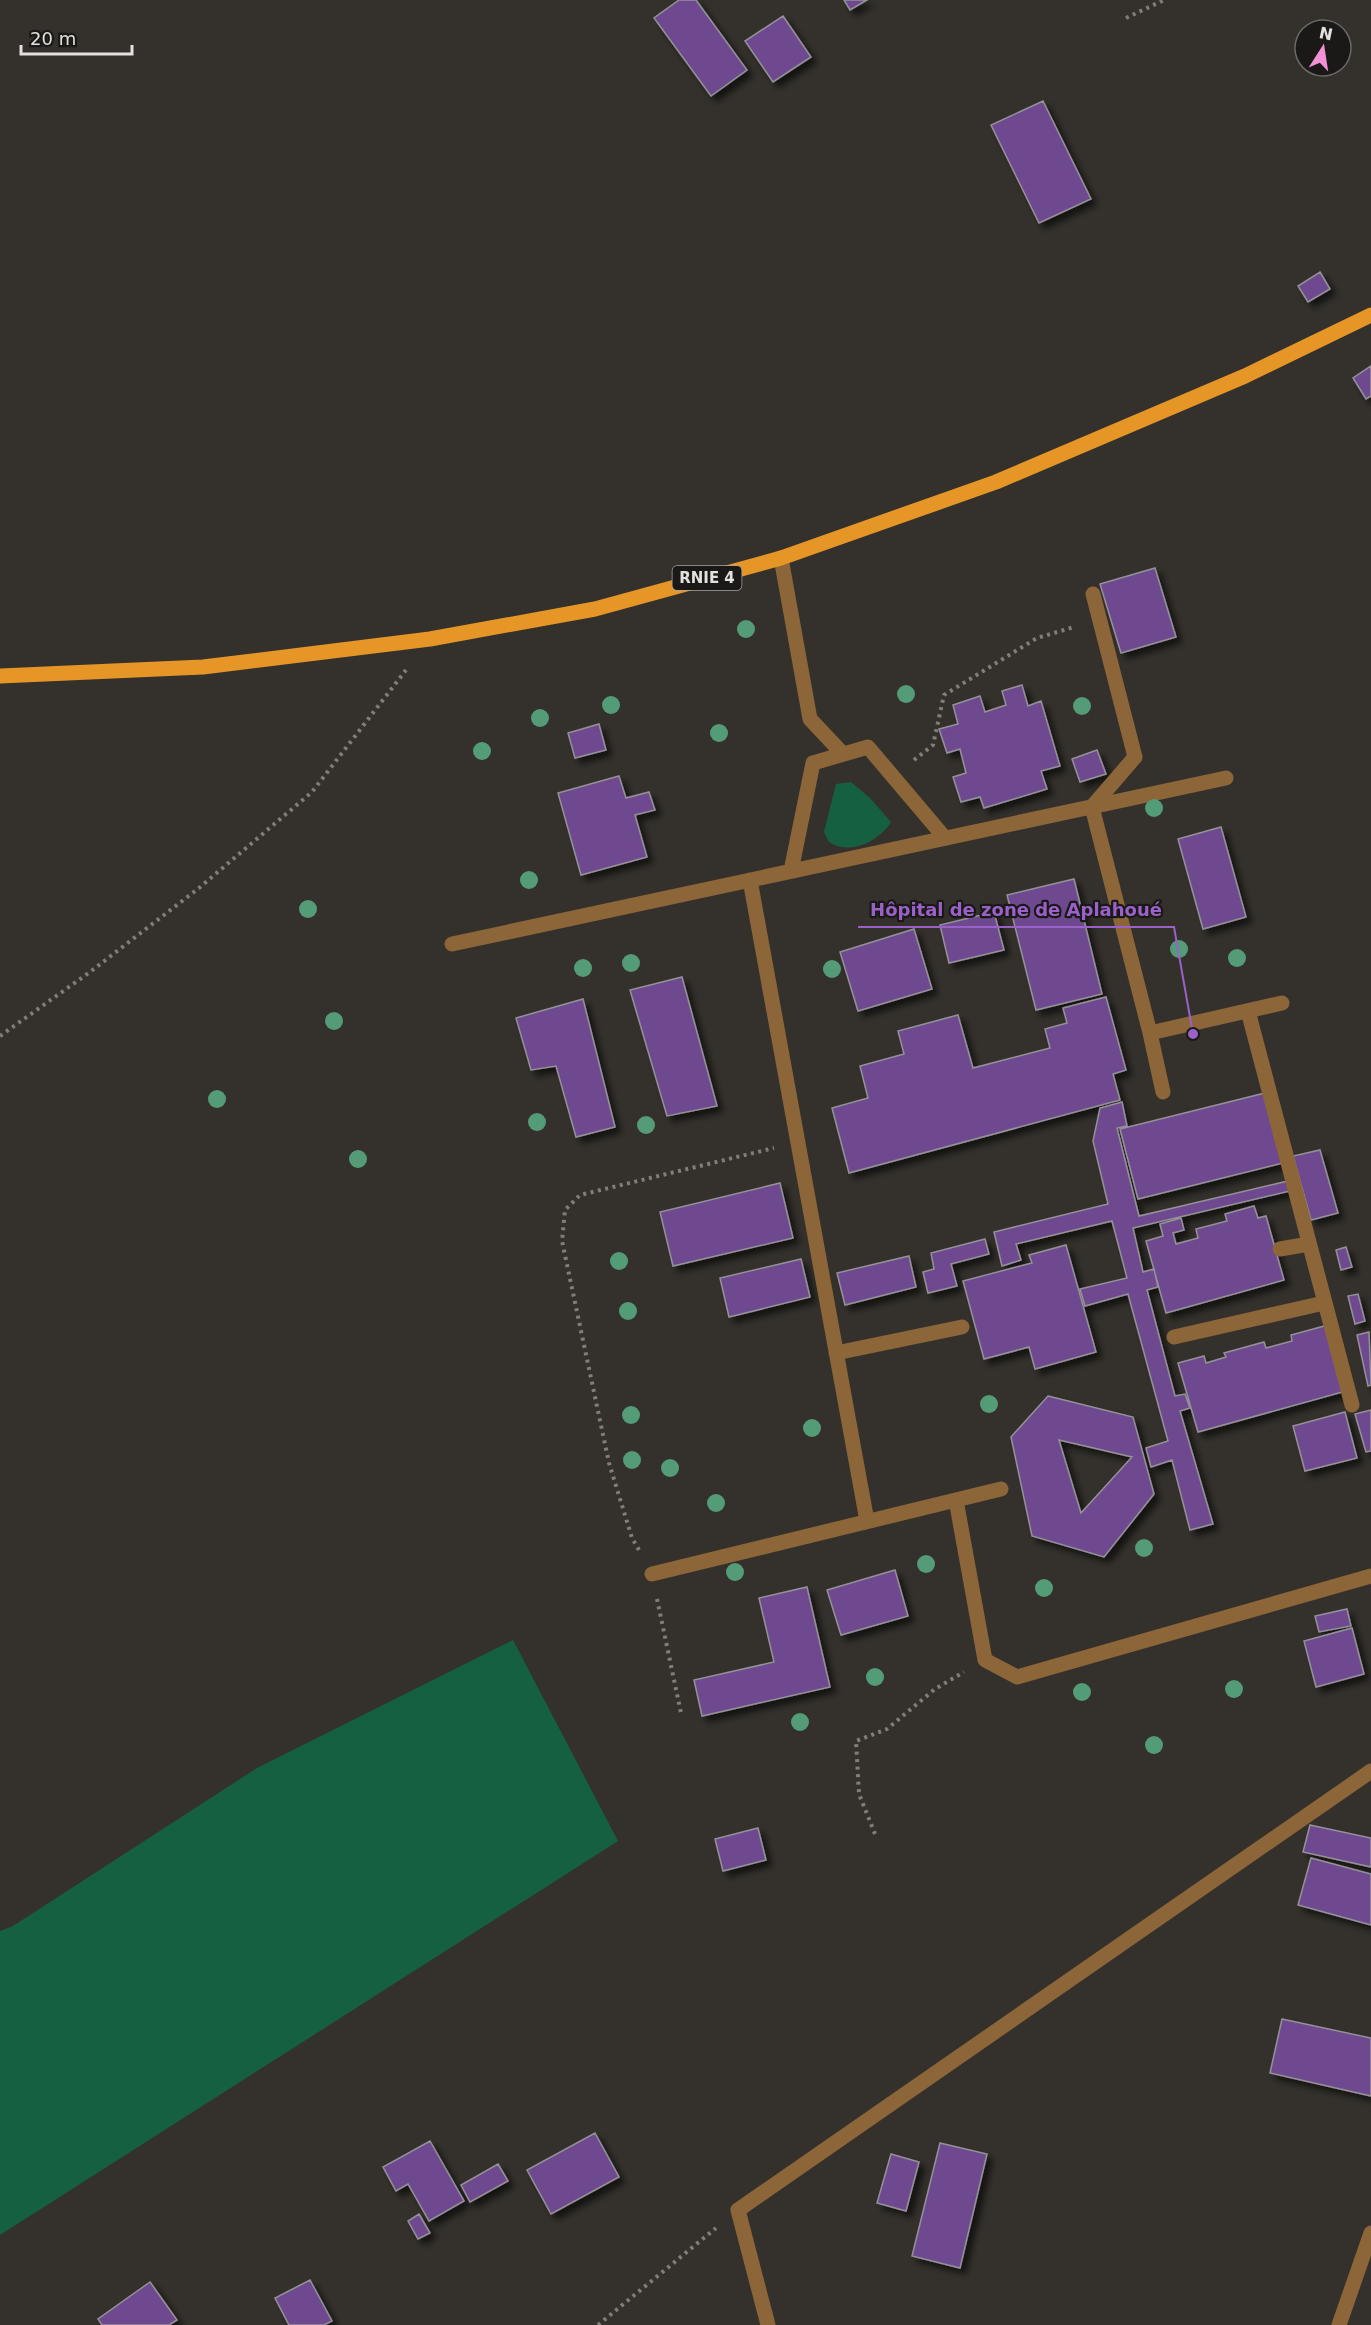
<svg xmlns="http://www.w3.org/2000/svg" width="1371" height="2325" font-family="'DejaVu Sans',sans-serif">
	<defs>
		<filter id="shadow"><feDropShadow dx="5.5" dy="5.5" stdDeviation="3" flood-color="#0009"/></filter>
	</defs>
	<rect width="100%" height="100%" fill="#34312c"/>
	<path fill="#156041" d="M851,782L870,798L891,822C882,837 861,850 842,847C838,847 833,844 829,842L824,832L836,784Z
		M513,1640L618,1841L0,2235V1931L13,1926L257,1768Z"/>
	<path fill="#6e4a90" stroke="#949197" stroke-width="1.5" fill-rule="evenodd" filter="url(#shadow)" d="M679,0H696L747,70L711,96L654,18Z
		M844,0H867L850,10Z
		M783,16L811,57L773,82L745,41Z
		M1043,101L1091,199L1039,223L991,125Z
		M1320,272L1330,289L1308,302L1298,286Z
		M1371,366V396L1366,399L1353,378Z
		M1155,568L1176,637L1121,653L1100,584Z
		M1022,685L1028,706L1041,701L1060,766L1041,771L1047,789L984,808L980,797L961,802L953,777L966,773L960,749L947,753L939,729L958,724L953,705L980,696L985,712L1006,705L1002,691Z
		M599,724L606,750L575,758L568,733Z
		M1097,750L1106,774L1080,782L1072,759Z
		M619,776L626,798L649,792L655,810L635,815L647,857L581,875L558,793Z
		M1221,827L1246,917L1203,929L1178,839Z
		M1074,879L1102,994L1036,1010L1007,895Z
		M994,912L1004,950L949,963L940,925Z
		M914,929L932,989L858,1011L840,952Z
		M682,977L717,1106L667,1116L630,990Z
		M1106,997L1126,1070L1113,1074L1120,1100L849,1173L832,1108L868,1098L860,1066L904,1054L898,1031L958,1015L973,1068L1050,1048L1045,1029L1067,1023L1063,1008Z
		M583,999L615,1127L576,1137L556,1066L531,1070L516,1018Z
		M1265,1093L1283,1163L1138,1199L1120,1129Z
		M1122,1102L1127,1126L1117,1128L1139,1216L1288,1181L1290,1191L1133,1228L1143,1272L1154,1269L1158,1287L1147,1290L1175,1396L1185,1394L1190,1408L1180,1411L1213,1524L1190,1530L1172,1460L1151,1467L1146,1448L1168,1441L1128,1294L1085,1306L1080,1289L1127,1278L1112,1221L1016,1244L1021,1260L1002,1266L994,1232L1108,1204L1093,1141L1100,1108Z
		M1320,1150L1338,1213L1311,1220L1293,1156Z
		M780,1183L793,1238L673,1266L660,1212Z
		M1254,1206L1258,1218L1266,1216L1284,1280L1166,1313L1146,1241L1163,1236L1160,1224L1181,1218L1184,1230L1173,1233L1176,1244L1198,1238L1196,1229L1227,1221L1225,1214Z
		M985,1239L989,1254L951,1264L957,1286L928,1293L923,1272L934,1269L931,1253Z
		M1066,1245L1096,1352L1035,1369L1029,1347L984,1359L963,1281L1032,1263L1029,1255Z
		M1346,1247L1352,1267L1341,1270L1336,1250Z
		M909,1256L916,1287L845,1305L837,1273Z
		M801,1259L810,1297L729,1317L720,1278Z
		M1358,1294L1365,1321L1355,1324L1348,1296Z
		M1328,1325L1346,1391L1198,1432L1178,1363L1204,1356L1206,1363L1226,1357L1224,1353L1264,1342L1266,1348L1292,1341L1291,1335Z
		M1369,1332L1371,1385L1368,1386L1357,1335Z
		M1048,1396L1133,1417L1154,1494L1104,1557L1032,1536L1011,1437ZM1059,1440L1132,1457L1081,1513Z
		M1371,1410V1451L1366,1452L1355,1414Z
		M1345,1412L1357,1458L1305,1471L1293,1426Z
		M895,1570L908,1616L841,1635L827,1590Z
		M807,1587L830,1687L702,1716L694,1680L774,1662L759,1598Z
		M1347,1609L1351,1626L1319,1632L1315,1616Z
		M1352,1628L1364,1674L1316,1687L1304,1641Z
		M1310,1825L1371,1838V1867L1303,1852Z
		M758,1828L766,1860L723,1871L715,1839Z
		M1311,1858L1371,1874V1925L1298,1905Z
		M1282,2019L1371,2038V2096L1270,2073Z
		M595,2133L619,2177L551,2214L527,2170Z
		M430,2141L464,2201L429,2221L408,2184L396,2191L383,2167Z
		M940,2143L987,2154L960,2268L912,2256Z
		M891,2154L919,2162L906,2211L877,2203Z
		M498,2164L508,2181L470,2202L461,2185Z
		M419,2214L430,2233L418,2239L408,2221Z
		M310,2280L332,2321L324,2325H289L275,2298Z
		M150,2282L177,2320L169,2325H102L98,2319Z"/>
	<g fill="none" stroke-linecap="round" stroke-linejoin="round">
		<path stroke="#817e7a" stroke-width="4" stroke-dasharray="3 4.5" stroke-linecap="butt" d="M1126,18L1164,0
			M914,760L933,745L944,695L1037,638L1074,627
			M0,1036L90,972L199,888L312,792L406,670
			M639,1550L632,1538L609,1463L562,1241L565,1210L580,1195L774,1148
			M657,1599L681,1713
			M875,1834L859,1794L856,1741L887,1729L935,1689L964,1672
			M598,2325L716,2228"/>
		<path stroke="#8c6538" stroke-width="15" d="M781,558L810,719L843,754
			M1093,594L1135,757L1092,807L1150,1033L1163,1092
			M791,871L813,763L868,747L945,838
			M750,880L867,1521
			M452,944L1226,778
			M1248,1011L1352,1405
			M1150,1033L1282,1003
			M1280,1249L1309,1244
			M1174,1337L1324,1303
			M836,1353L962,1327
			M956,1500L985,1660L1017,1677L1371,1576
			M652,1574L1001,1489"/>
		<path stroke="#8c6538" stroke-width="15" d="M768,2325L738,2210L1371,1771
			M1339,2325L1371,2233"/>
		<path stroke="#e69527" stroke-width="15" d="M0,676L203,667L430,639L595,609L781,558L996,482L1245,376L1371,315"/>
	</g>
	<g fill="#549b77">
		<circle cx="746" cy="629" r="9"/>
		<circle cx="906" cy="694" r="9"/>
		<circle cx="611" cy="705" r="9"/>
		<circle cx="1082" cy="706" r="9"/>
		<circle cx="540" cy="718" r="9"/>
		<circle cx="719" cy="733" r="9"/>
		<circle cx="482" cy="751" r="9"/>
		<circle cx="1154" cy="808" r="9"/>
		<circle cx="529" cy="880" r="9"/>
		<circle cx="308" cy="909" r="9"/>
		<circle cx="1179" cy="949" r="9"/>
		<circle cx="1237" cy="958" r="9"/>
		<circle cx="631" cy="963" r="9"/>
		<circle cx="583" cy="968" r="9"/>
		<circle cx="832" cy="969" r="9"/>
		<circle cx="334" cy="1021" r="9"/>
		<circle cx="217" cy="1099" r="9"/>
		<circle cx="537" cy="1122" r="9"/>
		<circle cx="646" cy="1125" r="9"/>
		<circle cx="358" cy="1159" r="9"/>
		<circle cx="619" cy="1261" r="9"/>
		<circle cx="628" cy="1311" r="9"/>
		<circle cx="989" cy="1404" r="9"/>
		<circle cx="631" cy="1415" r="9"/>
		<circle cx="812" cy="1428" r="9"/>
		<circle cx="632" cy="1460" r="9"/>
		<circle cx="670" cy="1468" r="9"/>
		<circle cx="716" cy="1503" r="9"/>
		<circle cx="1144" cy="1548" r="9"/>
		<circle cx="926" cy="1564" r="9"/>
		<circle cx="735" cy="1572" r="9"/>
		<circle cx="1044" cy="1588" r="9"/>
		<circle cx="875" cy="1677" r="9"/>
		<circle cx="1234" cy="1689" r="9"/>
		<circle cx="1082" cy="1692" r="9"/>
		<circle cx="800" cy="1722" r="9"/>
		<circle cx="1154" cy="1745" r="9"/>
	</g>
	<g text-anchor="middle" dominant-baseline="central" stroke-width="4.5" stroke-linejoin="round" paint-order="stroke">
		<rect fill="#1a1917" stroke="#a7a4a2" stroke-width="1.5" x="672.5" y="566" width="69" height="24" rx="4.5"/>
		<g font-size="15" font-weight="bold" fill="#e3e0dd">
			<text x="707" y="578">RNIE 4</text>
		</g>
	</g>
	<path fill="none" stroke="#9a62c8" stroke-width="2" d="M1193 1034L1174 927H858"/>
	<circle fill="#9a62c8" stroke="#1a1917" stroke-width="2" cx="1193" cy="1034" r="6"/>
	<g font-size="18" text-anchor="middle" font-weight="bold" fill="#9a62c8" stroke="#1a1917" stroke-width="4.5" stroke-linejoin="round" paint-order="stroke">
		<text x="1016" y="916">Hôpital de zone de Aplahoué</text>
	</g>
	<g transform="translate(1323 48) rotate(12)"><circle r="28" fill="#1a1917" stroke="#6a6966" stroke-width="1.5"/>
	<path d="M0-4.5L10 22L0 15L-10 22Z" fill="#f291d6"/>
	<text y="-9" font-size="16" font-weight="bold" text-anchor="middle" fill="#e3e0dd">N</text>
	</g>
	<path d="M21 45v9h111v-9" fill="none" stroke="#e3e0dd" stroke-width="3"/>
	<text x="30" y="45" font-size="18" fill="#e3e0dd" stroke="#1a1917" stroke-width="4.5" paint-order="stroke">20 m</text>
</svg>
